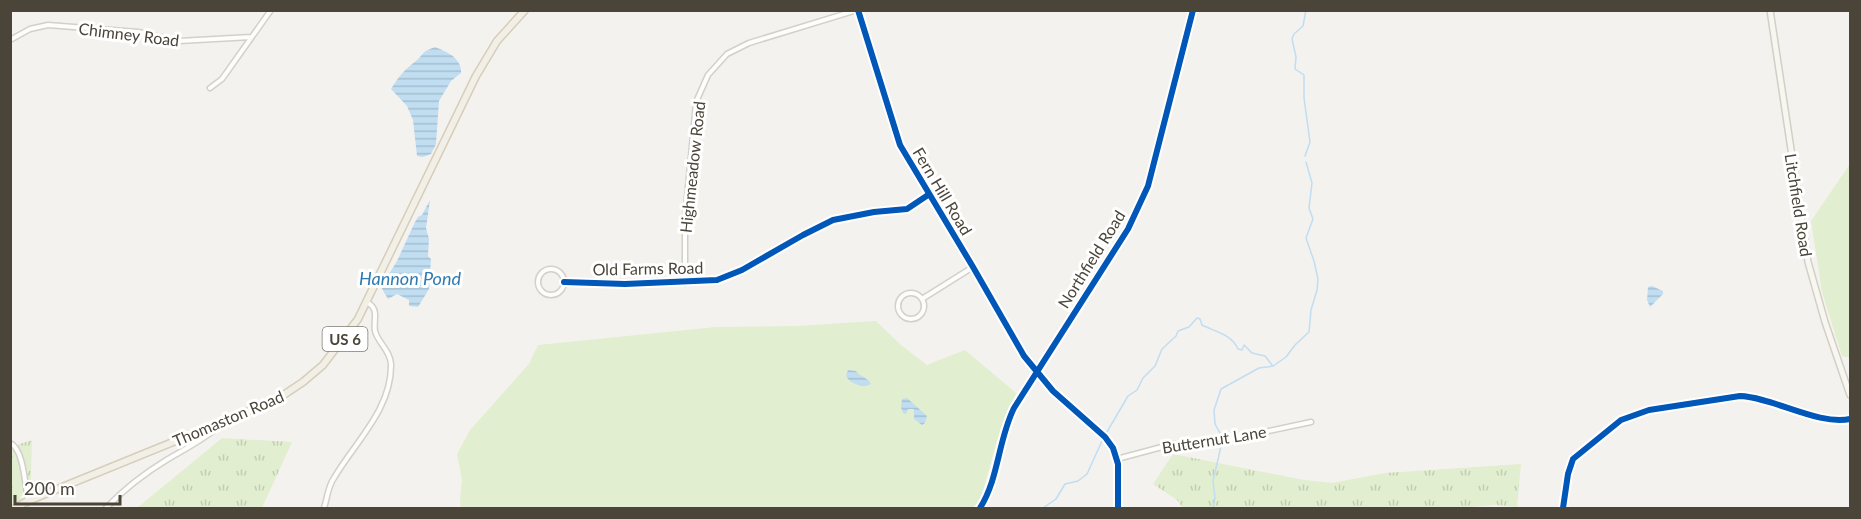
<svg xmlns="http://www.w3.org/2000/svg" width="1861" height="519" font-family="Lato,sans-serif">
	<defs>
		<pattern id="park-tufts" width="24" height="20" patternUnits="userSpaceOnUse" patternTransform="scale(1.5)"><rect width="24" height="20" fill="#e1eecf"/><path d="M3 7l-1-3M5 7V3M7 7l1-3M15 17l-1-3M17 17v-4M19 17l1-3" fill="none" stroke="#c3cdb2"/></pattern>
		<pattern id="water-rules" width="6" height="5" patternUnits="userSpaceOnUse" patternTransform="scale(1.5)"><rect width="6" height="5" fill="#c0ddf1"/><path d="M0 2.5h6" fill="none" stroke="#a6bfcf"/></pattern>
	</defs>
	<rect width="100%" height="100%" fill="#f4f2ee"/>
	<path fill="#e1eecf" d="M1850,164V358L1842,356L1822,292L1811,221Z
		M876,321L901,345L927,365L965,350L1016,393L1000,430L980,501L972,508H461L460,501L462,480L457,454L470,430L529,364L538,345L716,327L796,326Z"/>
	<path fill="url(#park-tufts)" d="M222,438L292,442L262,508H137Z
		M32,440L30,508H11L10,447Z
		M1173,454L1304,480L1332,483L1385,473L1521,464L1517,507L1495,505L1459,508H1183L1177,500L1153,484Z"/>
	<path fill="url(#water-rules)" d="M435,47C447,52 462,58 461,73L451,81L439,101L436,144L431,154L423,157L417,156L413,120L407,106L391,89C399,76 405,69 416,61C425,53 421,52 435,47Z
		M430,200L426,228L429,239L428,256L431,259L429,289L418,307L409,306V300L397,294L388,299L381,287L397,261L415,222L418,217L422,215Z
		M1652,286L1663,291V294L1650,307L1647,300L1648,287Z
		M848,370L856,371C861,378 868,377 871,384C863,388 850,384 846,376Z
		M907,398L927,416L925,423L922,425L914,419V409H908L906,414L903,413L901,407L902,399Z"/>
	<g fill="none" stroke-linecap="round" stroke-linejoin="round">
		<path stroke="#c0ddf1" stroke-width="1.5" d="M1305,156L1310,142L1304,98V75L1295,69L1296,57L1292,39L1294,34L1303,26L1306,10
			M1107,432L1128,396L1137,390L1143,378L1155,366L1162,349L1176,336L1178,331L1189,327L1197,318L1200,319L1202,325C1216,332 1231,334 1238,349L1242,350L1244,345L1252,353L1265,356L1272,365
			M1043,508L1056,499L1065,484L1078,481L1087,474L1102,441
			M1213,508L1215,498L1213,481L1222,442L1220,433L1215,424L1214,410L1221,389L1259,368L1273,366L1286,357L1295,345L1309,332L1311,310L1317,290L1318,279L1314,261L1306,238L1313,219L1309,208L1312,183L1306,162"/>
		<defs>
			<path id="street" d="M10,40L30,29L48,25L138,32L179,41L251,37
				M210,88L222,79L271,10
				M538 282a13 13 0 1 1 26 0a13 13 0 1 1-26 0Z
				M564,282L625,284L717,280L742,270L803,235L833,220L874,212L907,209L928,195
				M685,283V218L694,125L696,102L708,75L727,54L749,43L857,10
				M898 306a13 13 0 1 1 26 0a13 13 0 1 1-26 0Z
				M922,299L973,267
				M1037,373L1066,403L1105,437L1113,448L1118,464V508
				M10,443C24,449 25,486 28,501
				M1117,459L1173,444L1217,442L1311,422
				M106,508C124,489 145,473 168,459C187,448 205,439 222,424
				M324,508C327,499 328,486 334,478C355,442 392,409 391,364C390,350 378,343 375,331C373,319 380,310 367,302
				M1563,508L1568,474L1573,459L1621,420L1649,410L1740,396C1772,397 1819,426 1850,419"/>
			<path id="secondary" d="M858,10L900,145L973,267L1024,356L1036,372
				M1770,10L1808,262L1825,322L1850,395
				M980,508C999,478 998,440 1014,408L1128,229L1148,186L1193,10"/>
			<path id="primary" d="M15,508L28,501L276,400L303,382L323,365L358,319L476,76L497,41L525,10"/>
		</defs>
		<use href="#street" stroke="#d2d0cb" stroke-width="7"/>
		<use href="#secondary" stroke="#d3cfc5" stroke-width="8"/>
		<use href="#primary" stroke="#d6cebb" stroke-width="9"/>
		<use href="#street" stroke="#fdfdfc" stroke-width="4"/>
		<use href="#secondary" stroke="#f7f6f1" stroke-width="5"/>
		<use href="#primary" stroke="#f2efe6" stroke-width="6"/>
		<defs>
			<path id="cycleway" d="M858,10L900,145L973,267L1024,356L1053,391L1105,437L1113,448L1118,464V508
				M564,282L625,284L717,280L742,270L803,235L833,220L874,212L907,209L928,195
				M980,508C999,478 998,440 1014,408L1128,229L1148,186L1193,10
				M1563,508L1568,474L1573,459L1621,420L1649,410L1740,396C1772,397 1819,426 1850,419"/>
		</defs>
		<use href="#cycleway" stroke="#fff" stroke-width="10"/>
		<use href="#cycleway" stroke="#0057b8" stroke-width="6"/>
	</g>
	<g text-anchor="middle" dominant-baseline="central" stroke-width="6" stroke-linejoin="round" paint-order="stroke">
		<rect fill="#fff" stroke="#817c74" stroke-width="1.5" x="322.5" y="327" width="45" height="24" rx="4.5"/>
		<g font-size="15" font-weight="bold" fill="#4b4439">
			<text x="345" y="339">US 6</text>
		</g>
		<g font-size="16" fill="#4b4439" stroke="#fff">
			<text transform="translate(129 34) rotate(7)">Chimney Road</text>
			<text transform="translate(692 167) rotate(-84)">Highmeadow Road</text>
			<text transform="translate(943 191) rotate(59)">Fern Hill Road</text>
			<text transform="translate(1799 205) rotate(81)">Litchfield Road</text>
			<text transform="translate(1091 259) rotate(-58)">Northfield Road</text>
			<text transform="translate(648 268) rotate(-1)">Old Farms Road</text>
			<text transform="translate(228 418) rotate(-23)">Thomaston Road</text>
			<text transform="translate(1214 439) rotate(-9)">Butternut Lane</text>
		</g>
		<g font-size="18" font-style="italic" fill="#2e7ab2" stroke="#fff">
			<text x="410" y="278">Hannon Pond</text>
		</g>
	</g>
	<rect width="1861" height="519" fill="none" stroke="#4b4439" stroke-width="24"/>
	<path d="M15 495v9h105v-9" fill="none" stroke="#4b4439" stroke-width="3"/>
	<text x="24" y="495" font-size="18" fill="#4b4439" stroke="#ffffff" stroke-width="4.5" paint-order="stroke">200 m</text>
</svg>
